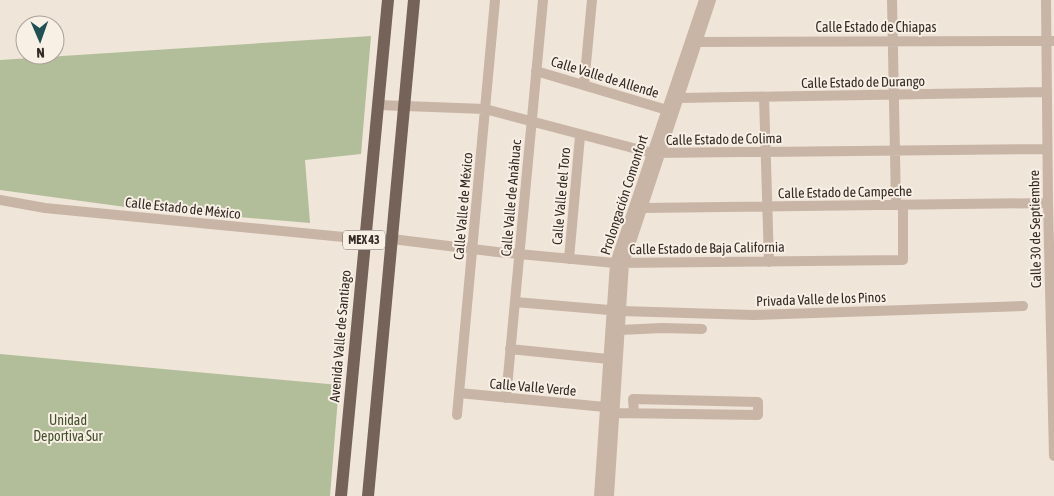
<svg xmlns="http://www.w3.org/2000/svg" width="1054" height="496" font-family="'Asap Condensed',sans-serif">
	<rect width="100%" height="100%" fill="#f0e5d9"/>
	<path fill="#b2be9a" d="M371,36L361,154L305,160L310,223L133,208L0,190V60Z
		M0,354L339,385L330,496H0Z"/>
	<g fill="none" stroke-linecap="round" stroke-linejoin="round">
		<path stroke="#c8b5a6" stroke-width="10" d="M892,0L896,205
			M1046,0L1048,203L1054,456
			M697,42L1054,41
			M536,71L667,110
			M584,85L592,0
			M764,97L769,262
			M679,98L1047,92
			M378,105L485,109L652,153L1047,149
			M0,200L45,208L364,239
			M642,208L1048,203
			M392,239L497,252L615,263L903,260V205
			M569,259L580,136
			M515,302L621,311L753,315L1023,306
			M620,330L662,328L702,329
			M510,349L608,359
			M459,393L605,407
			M506,398L543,0
			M615,413L758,415V402L633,399L634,413
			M457,415L495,0
			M599,496L615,263L704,0
			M609,496L624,263L711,0"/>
		<path stroke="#756258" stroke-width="12" d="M341,496L388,0
			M368,496L414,0"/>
	</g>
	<g text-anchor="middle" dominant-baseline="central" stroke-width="4" stroke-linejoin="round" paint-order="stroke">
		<rect fill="#f8efe5" stroke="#6f665f" stroke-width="1" x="343" y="230.5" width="42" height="19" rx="4"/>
		<g font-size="12" font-weight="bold" fill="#342b26">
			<text x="364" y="240">MEX 43</text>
		</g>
		<g font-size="14" fill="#342b26" stroke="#f8efe5">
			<text x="876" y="27">Calle Estado de Chiapas</text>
			<text transform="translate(605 77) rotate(17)">Calle Valle de Allende</text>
			<text transform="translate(863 82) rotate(-1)">Calle Estado de Durango</text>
			<text transform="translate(724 139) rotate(-1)">Calle Estado de Colima</text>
			<text transform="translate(845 192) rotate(-1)">Calle Estado de Campeche</text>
			<text transform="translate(624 195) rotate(-72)">Prolongación Comonfort</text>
			<text transform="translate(561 196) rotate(-85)">Calle Valle del Toro</text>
			<text transform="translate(511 198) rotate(-85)">Calle Valle de Anáhuac</text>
			<text transform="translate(463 206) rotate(-85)">Calle Valle de México</text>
			<text transform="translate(183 208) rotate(6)">Calle Estado de México</text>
			<text transform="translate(1035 229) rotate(-91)">Calle 30 de Septiembre</text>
			<text transform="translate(707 248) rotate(-1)">Calle Estado de Baja California</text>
			<text transform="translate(821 299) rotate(-2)">Privada Valle de los Pinos</text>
			<text transform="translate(340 336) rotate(-85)">Avenida Valle de Santiago</text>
			<text transform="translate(533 387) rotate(5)">Calle Valle Verde</text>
		</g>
		<g font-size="14" fill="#43512b" stroke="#f8efe5">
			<text x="68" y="420">Unidad<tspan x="68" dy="16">Deportiva Sur</tspan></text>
		</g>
	</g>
	<g transform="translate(40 40) rotate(178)"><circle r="24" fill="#f8efe5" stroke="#aaa199"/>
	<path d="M0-4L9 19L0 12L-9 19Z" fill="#1e5054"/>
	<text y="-8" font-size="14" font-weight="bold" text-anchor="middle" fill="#342b26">N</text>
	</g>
</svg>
